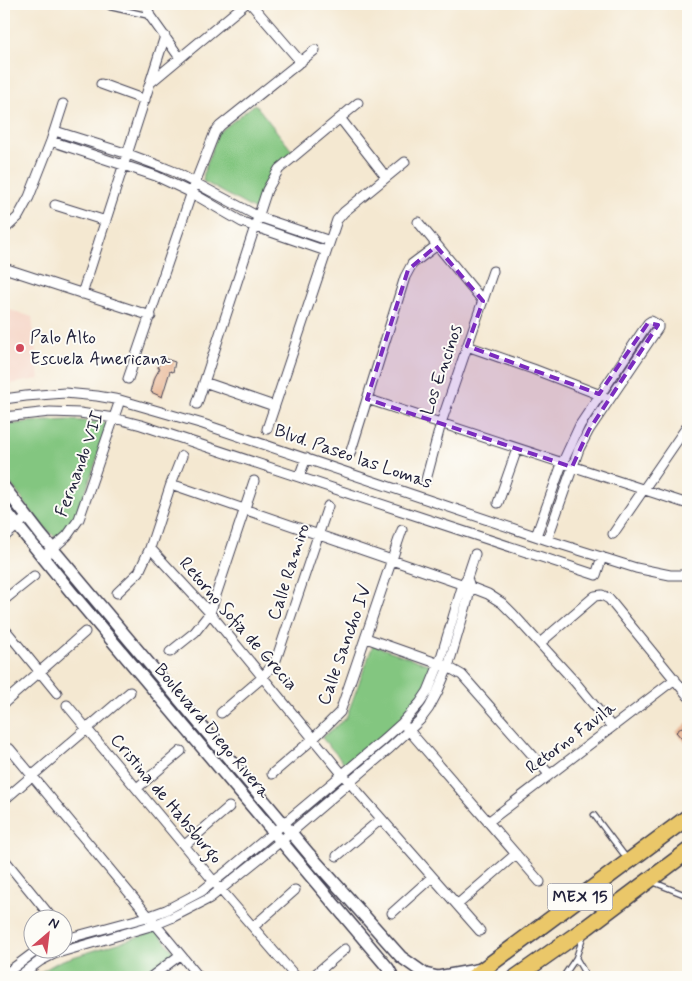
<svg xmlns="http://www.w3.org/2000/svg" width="692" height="981" font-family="Mynerve,sans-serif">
	<rect width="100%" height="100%" fill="#fdfcf7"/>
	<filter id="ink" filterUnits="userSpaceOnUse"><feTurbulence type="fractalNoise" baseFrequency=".02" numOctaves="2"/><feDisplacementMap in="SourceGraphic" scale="10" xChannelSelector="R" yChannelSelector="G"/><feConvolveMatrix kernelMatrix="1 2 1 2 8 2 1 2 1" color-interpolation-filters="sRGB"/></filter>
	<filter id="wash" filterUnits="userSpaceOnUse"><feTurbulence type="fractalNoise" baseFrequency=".0096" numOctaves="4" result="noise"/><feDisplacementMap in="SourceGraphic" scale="20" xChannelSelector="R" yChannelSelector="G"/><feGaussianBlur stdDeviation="1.12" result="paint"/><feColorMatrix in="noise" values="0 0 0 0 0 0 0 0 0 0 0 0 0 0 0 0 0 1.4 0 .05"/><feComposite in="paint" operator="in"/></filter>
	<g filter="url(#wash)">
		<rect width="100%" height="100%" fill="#f4e8d1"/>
		<path fill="#f5d2c2" d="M4,308L32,317L39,379L4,385Z"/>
		<path fill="#83c680" stroke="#52745e" d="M255,104L293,152L272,170L260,207L255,210L203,181L204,172L218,133Z
			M69,420L110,423L74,523L56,538L41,524L4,475V426L27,422Z
			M373,645L436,667L428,690L393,727L347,766L322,738L346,718Z
			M157,931L177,956L147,977H32L60,961Z"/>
		<g id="blocks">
			<path fill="#e7b492" d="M160,357L175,362L173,372L170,371L162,397L151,392L155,377L160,368H158Z
				M688,722V746L676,732Z"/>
		</g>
	</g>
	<g filter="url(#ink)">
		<use href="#blocks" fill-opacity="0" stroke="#424052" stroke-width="1"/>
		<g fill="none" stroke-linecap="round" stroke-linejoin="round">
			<defs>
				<path id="service" d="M110,7L150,16
					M688,752V753
					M594,815L628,860
					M653,882L688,896
					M576,958L587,977
					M563,977L576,958L584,934"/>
				<path id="minor" d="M146,4L150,16L180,58
					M251,4L301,62
					M150,83L165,36
					M101,84L145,100
					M340,118L386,177
					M55,131L128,154L160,166L175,172L259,217L330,241
					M51,141L156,176L192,193L242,222L326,251
					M55,205L106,221
					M418,222L483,301
					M4,230L18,217L29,197L51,141L63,104
					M4,268L151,316
					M82,294L150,83L245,4
					M467,346L533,369L603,396
					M128,379L195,183L215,132L220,126L315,50
					M204,382L274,406
					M4,399L26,396L65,393L97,396L120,400L203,424L547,540L636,568L670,575H688
					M367,399L688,504
					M197,404L267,190L279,169L358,103
					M4,417L50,412L80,413L114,418L141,425L596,575L602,557
					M267,429L337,220L344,212L405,162
					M350,454L405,277L412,264L436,246
					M299,477L306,458
					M426,480L441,423L493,271
					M171,484L182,456
					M498,503L517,449
					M613,534L688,425
					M536,536L562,464L580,425L648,323L651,321L658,325V328L589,430L579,449L547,540
					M4,537L27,517
					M43,557L67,536L79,519L120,400
					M117,593L139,572L150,548
					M4,600L34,576
					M4,628L57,693
					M366,638L448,667L462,675L549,774
					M540,643L595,596L602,595L609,599L688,696
					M170,652L195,632L210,613L254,481
					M4,703L85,632
					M67,705L221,890L296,977
					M221,713L263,677L276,660L328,506
					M406,727L540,882
					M10,749L199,977
					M272,774L313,739L340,712L402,530
					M137,788L181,751
					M4,800L130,692
					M488,822L675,679
					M185,845L229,807
					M337,856L381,819
					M4,859L52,918
					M457,905L516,854
					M392,913L432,877
					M253,927L295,890
					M480,931L343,775L210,613L150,548L171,484L470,587L488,594L502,603L513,614L575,682L612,727
					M62,940L147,917L166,910L202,891L231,868L381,742L402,723L420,703L428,691L439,664L463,584L466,579
					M4,975L32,954L42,948
					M18,977L40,961L54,954L154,925L171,918L210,898L281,841L390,748L420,720L429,708L437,693L448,667L468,599L470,587L467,578L475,554
					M151,977L180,955
					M312,977L345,949"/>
				<path id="tertiary" d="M4,487L41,535L309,854L401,957L425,974L438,977L482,969
					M4,509L71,592L388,968L393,977"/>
				<path id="trunk" d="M473,977L688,817
					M516,977L587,927L688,851"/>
			</defs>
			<use href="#service" stroke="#424052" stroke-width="7"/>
			<use href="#minor" stroke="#424052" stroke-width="11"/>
			<use href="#tertiary" stroke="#424052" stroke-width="14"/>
			<use href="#trunk" stroke="#424052" stroke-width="18"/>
			<use href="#service" stroke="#fff" stroke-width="4.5"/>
			<use href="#minor" stroke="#fff" stroke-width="9"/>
			<use href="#tertiary" stroke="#fff" stroke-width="11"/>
			<use href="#trunk" stroke="#eac769" stroke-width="15"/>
		</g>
	</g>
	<path fill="#7b2cbf" fill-opacity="0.2" stroke="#7b2cbf" stroke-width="4" stroke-dasharray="10 6" stroke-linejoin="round" d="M436,246L483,301L467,346L599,394L648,323L658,325L589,430L572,467L367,399L408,270Z"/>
	<circle fill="#d1495b" stroke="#fdfcf7" stroke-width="2" cx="20" cy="348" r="5"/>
	<g text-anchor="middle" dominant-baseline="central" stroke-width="4" stroke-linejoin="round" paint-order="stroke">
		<rect fill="#fdfcf7" stroke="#646373" stroke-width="1" x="547.5" y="883.5" width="65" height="27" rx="4"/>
		<g font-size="16" font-weight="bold" fill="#22223b">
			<text x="580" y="897">MEX 15</text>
		</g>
		<g font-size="18" fill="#22223b" stroke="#fdfcf7" text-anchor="start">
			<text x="30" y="338">Palo Alto<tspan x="30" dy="21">Escuela Americana</tspan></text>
		</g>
		<g font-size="18" fill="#22223b" stroke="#fdfcf7">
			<text transform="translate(442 370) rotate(-71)">Los Encinos</text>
			<text transform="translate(353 457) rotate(19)">Blvd. Paseo las Lomas</text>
			<text transform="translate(80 464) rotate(-70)">Fernando VII</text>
			<text transform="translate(289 572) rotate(-72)">Calle Ramiro</text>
			<text transform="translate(238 624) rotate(49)">Retorno Sofia de Grecia</text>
			<text transform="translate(345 645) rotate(-70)">Calle Sancho IV</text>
			<text transform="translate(212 731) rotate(50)">Boulevard Diego Rivera</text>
			<text transform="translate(571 738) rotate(-37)">Retorno Favila</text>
			<text transform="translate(166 799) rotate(50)">Cristina de Habsburgo</text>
		</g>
	</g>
	<rect width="692" height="981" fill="none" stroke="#fdfcf7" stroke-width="20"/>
	<g transform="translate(48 934) rotate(28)"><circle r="24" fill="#fdfcf7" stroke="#a5a5ac"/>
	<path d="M0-4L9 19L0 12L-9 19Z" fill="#d1495b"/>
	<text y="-8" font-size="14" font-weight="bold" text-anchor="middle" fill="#22223b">N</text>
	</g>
</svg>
